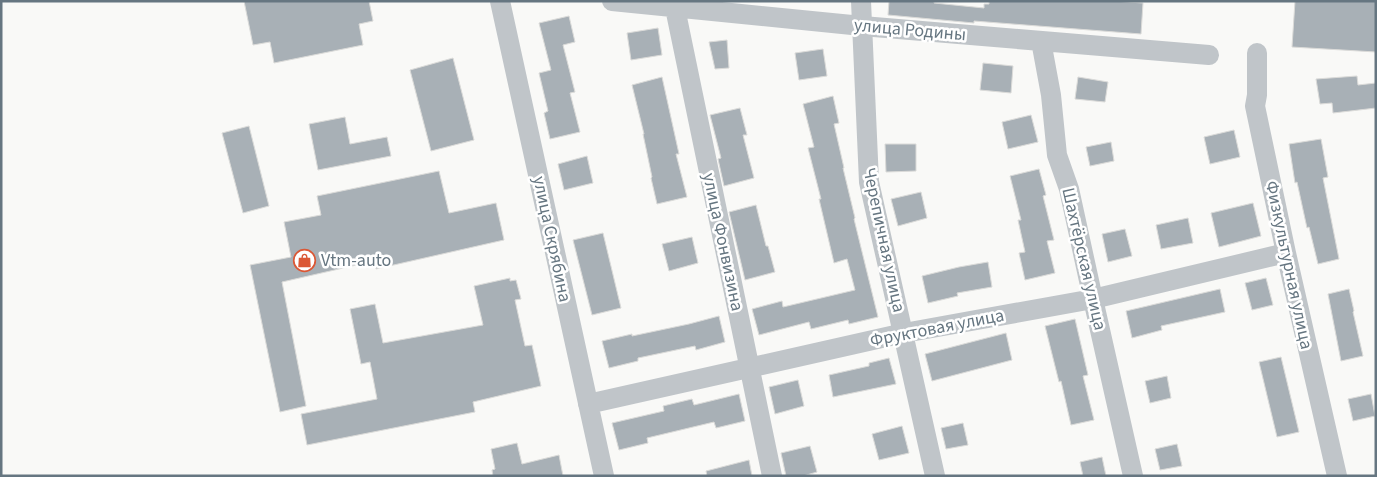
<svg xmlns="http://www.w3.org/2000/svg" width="1377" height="477" font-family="'Source Sans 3',sans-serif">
	<rect width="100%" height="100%" fill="#f9f9f7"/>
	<path fill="#a8b0b6" stroke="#dbdbd9" d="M244,1H369L373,21L359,24L363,45L274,63L270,42L253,45Z
		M889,1H934V3L984,8V4H989V1H1113L1143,3L1141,34L974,21V23L888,15Z
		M1295,1H1376V52L1292,47Z
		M569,16L575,42L563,45L575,92L570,93L580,132L550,139L544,113L548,111L539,73L551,70L539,23Z
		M658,28L662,55L631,60L627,33Z
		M727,40L729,68L715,69L709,42Z
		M823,49L827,76L799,80L795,53Z
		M453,58L474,140L431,151L410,70Z
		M983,63L1013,66L1011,93L980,90Z
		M1357,76L1358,85L1376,83V108L1333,113L1332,103L1320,104L1316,79Z
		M662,77L679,154H676L687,197L657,204L651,178L652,177L643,134H644L632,85Z
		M1078,77L1108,82L1105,102L1075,99Z
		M833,96L839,123L834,124L844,168H843L855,218L854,219L878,317L849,324L848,320L811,329L809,322L759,335L752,309L782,301L783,307L855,290L847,259L834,263L819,199H821L808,148L814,147L803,104Z
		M740,108L747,135H743L754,178L724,186L718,159L721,158L710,115Z
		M1031,115L1038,142L1008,149L1002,122Z
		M345,117L350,144L387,137L391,156L318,170L309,124Z
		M249,126L269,206L243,213L222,133Z
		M1234,130L1240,157L1210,164L1204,137Z
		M1321,139L1328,177L1323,178L1339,259L1318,264L1309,227L1307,228L1297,182L1295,183L1289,144Z
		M1111,142L1114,161L1090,166L1086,147Z
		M885,144H916V171L886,172Z
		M587,156L593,183L564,190L558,164Z
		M1039,169L1046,195L1043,196L1054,240L1047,241L1055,273L1025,280L1019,253L1025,252L1018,220H1021L1010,176Z
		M439,171L449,213L496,203L504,240L376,269L374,261L282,282L306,406L280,412L250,265L291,257L284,222L321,215L317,196Z
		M921,192L927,218L898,226L891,199Z
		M1253,203L1261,236L1219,247L1211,213Z
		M756,205L766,246H768L775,272L745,280L729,212Z
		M1188,218L1193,243L1161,249L1156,225Z
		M1125,229L1132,256L1108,262L1102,234Z
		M603,233L621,308L592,315L573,240Z
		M692,237L698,263L669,271L662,244Z
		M988,262L992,287L957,293L958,296L928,303L922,276L959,267Z
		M510,278V281L516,280L521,299L515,300L525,346L532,345L541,386L473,402L475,412L307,445L301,414L377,399L370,362L361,364L350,309L375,304L383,343L483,325L474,286Z
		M1266,278L1273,305L1252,310L1245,283Z
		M1220,289L1225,312L1161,326L1162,330L1132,338L1126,311Z
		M1349,289L1354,311L1353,312L1363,356L1341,361L1328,294Z
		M719,316L725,342L696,350L695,346L638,358V361L609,368L602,341L632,334V336L689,324Z
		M1075,319L1088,375L1083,376L1094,420L1071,425L1061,381L1059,382L1045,326Z
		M1006,333L1012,360L932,381L925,354Z
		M1281,357L1299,432L1277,437L1259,362Z
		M889,358L896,384L833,397L829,375L869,366V363Z
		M1167,376L1171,398L1150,403L1145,381Z
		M798,380L804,406L775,414L769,387Z
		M739,394L745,421L716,428L714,422L647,438L648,443L619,450L612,423L664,411L663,406L692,399L694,405Z
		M1371,394L1375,416L1353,421L1348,399Z
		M963,423L968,445L946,449L941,428Z
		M902,426L909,453L879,460L872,434Z
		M517,443L522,464L559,455L563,476H493L492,470L495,469L491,449Z
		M1177,444L1182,466L1160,470L1155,449Z
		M810,446L817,472L803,476H786L781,453Z
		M1102,457L1106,476H1083L1080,462Z
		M749,460L752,476H707L706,471Z"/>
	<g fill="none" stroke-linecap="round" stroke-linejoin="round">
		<path stroke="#c0c5c9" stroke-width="20" d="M500,1L604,476
			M612,1L862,26L1209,55
			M861,1L869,182L935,476
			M675,8L772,476
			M1041,41L1051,95L1057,155L1069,189L1093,299L1133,476
			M1257,53V95L1255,106L1286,253L1337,476
			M588,404L904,333L1093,299L1286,253"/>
	</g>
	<defs>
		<symbol id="shop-ring" viewBox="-11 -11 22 22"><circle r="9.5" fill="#fff" stroke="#db5735" stroke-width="1.5"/><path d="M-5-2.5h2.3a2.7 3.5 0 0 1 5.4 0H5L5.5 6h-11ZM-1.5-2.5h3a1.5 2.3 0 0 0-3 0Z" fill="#db5735"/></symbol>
	</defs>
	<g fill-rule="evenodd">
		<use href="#shop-ring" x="292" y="248" width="25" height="25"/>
	</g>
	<g text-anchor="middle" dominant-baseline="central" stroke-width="5" stroke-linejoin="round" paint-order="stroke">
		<g font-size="18" fill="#667681" stroke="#fff">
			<text transform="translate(910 30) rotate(5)">улица Родины</text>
			<text transform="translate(552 239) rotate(78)">улица Скрябина</text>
			<text transform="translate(884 240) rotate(78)">Черепичная улица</text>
			<text transform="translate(723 242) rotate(78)">улица Фонвизина</text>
			<text transform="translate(1084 259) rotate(77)">Шахтёрская улица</text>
			<text transform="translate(1289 265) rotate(78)">Физкультурная улица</text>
			<text transform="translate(937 328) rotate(-11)">Фруктовая улица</text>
		</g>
		<g font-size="18" fill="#667681" stroke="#fff" text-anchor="start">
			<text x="321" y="260">Vtm-auto</text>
		</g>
	</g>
	<rect width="1377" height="477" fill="none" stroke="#667681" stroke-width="5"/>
</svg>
